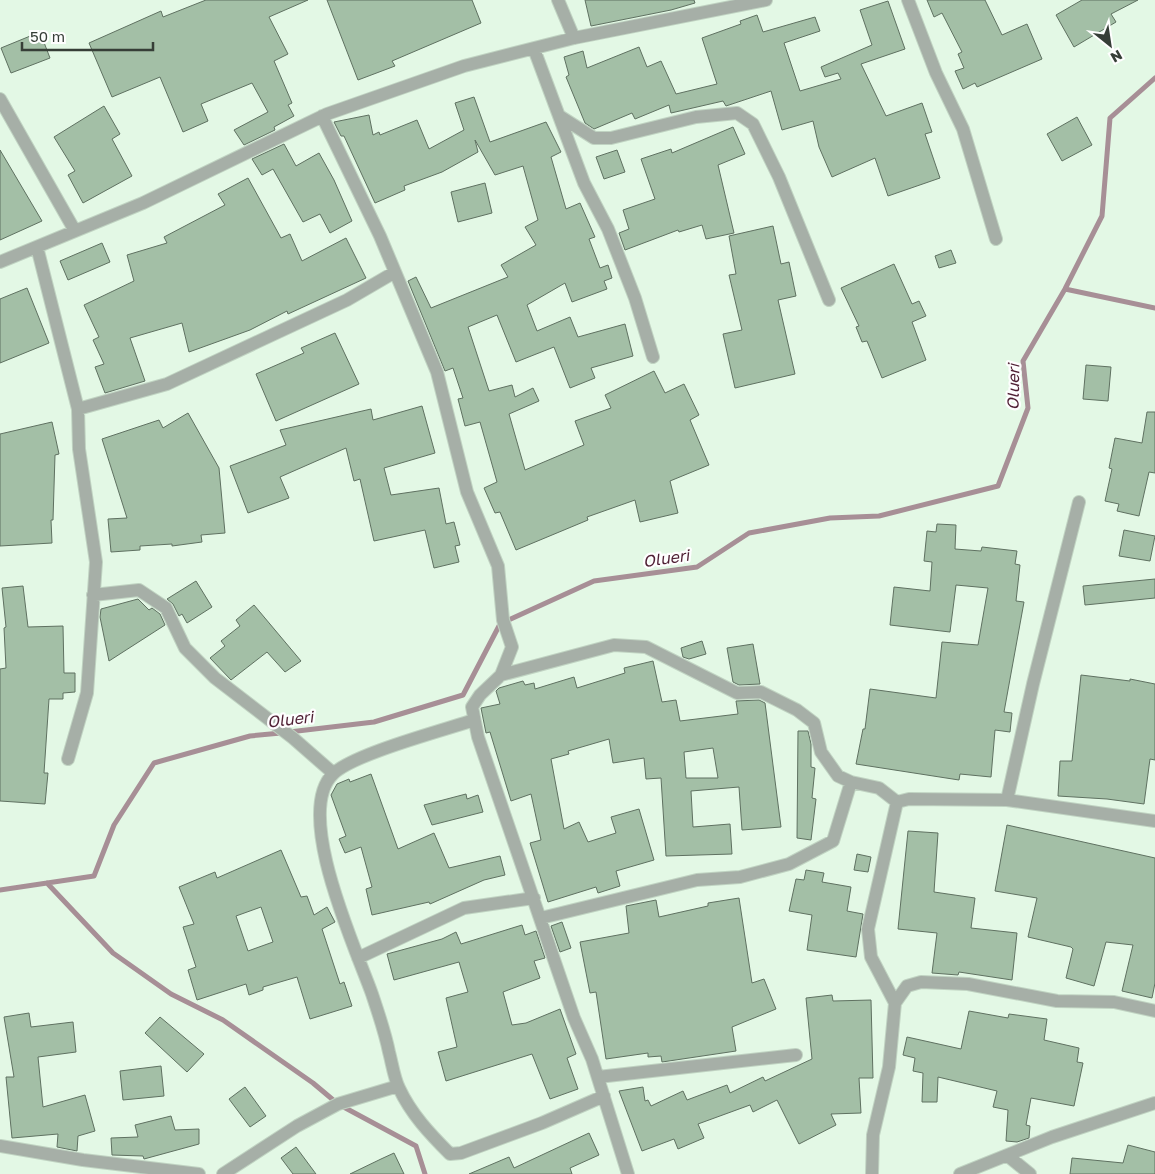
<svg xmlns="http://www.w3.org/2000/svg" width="1155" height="1174" font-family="'Golos Text',sans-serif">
	<rect width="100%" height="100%" fill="#e3f8e5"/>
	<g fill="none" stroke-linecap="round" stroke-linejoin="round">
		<path stroke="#a78f96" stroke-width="5" d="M1065,289L1155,308
			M289,732L374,722L463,695L500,624L594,581L697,567L749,533L830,518L879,516L998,486L1028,408L1023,361L1065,289L1102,216L1110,118L1155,78
			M47,883L113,953L171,994L223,1020L313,1083L338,1104L416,1146L425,1174
			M0,890L94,876L114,825L154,763L250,736L281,733"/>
	</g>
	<path fill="#a3bfa6" stroke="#5f7161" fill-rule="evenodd" d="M206,0H308L269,17L288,54L274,61L292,103L288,105L294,116L274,127L275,130L244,145L234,130L268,112L252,83L201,104L208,121L183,132L160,77L112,97L89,43L161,11L163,17Z
		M327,0H472L481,23L392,61L395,66L358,80Z
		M585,0H694L695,3L671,10L591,26Z
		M927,0H985L1002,35L1027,24L1042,59L977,87L975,83L963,89L955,71L964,68L958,54L962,52L942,13L934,17Z
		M1082,0H1138L1111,14L1116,22L1074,47L1056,15Z
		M888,1L905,49L861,64L886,116L922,103L932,132L925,134L940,178L888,196L875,158L832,177L819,147L813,121L782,130L771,91L726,106L723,101L671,113L669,105L635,119L632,113L594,129L585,123L566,77L569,75L564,57L583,51L587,68L639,47L647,67L661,61L676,94L717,84L702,38L741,24L740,21L757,15L763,32L815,17L820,31L784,43L800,91L841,79L838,73L825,77L821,67L872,45L860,10Z
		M40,32L50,58L11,73L1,48Z
		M474,97L490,142L546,122L561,152L551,157L566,209L580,203L595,237L589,239L600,268L608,265L612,278L604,281L607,289L572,302L565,283L527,305L537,331L570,317L578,337L625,324L633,356L591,368L595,378L570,388L554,347L516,362L497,315L468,327L489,391L512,385L515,397L533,388L539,401L509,414L525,470L584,445L575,421L611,408L605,395L654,371L665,393L684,384L699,415L690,420L709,465L670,481L678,513L640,522L635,500L587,517L588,520L516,550L500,512L495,513L484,488L497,482L480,422L465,426L458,399L463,398L453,368L445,371L408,281L416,277L431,308L508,277L501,265L536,245L525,227L538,220L523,166L495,175L475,140L478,152L442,172L404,186L405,190L375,203L344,136H341L334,122L369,115L373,135L379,132L380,135L417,120L429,149L464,130L455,103Z
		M104,106L120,134L112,139L132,176L83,203L68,175L75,171L54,137Z
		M1077,117L1092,145L1062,161L1047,134Z
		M733,127L745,154L718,165L734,233L706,239L702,225L679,232L678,230L625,250L619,233L629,229L623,210L655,199L641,159L671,149L672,153Z
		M284,144L296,166L319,153L334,180L352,221L330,233L320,214L303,222L273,169L262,175L252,159Z
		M0,150L42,221L0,240Z
		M617,150L625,172L604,179L596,157Z
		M248,178L281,238L290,234L302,261L346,238L366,278L288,314L287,311L250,330L189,352L182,323L130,338L145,381L105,393L95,367L104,364L93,340L99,337L84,305L134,281L127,255L167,243L164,237L225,205L218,194Z
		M485,183L492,213L458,222L451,192Z
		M773,226L781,264L789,262L796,296L778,300L795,374L735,388L723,334L742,330L729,275L736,274L729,236Z
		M102,243L110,262L68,280L60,261Z
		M951,250L956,263L939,268L935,256Z
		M894,264L912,304L919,301L926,316L912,322L926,360L882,378L867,341L862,342L856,327L859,326L841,288Z
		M27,288L49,343L0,363V299Z
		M335,333L359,384L276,421L256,374L304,353L301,348Z
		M1086,365L1111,367L1108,401L1083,399Z
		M422,406L435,453L384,468L391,495L439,488L446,524L454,522L460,545L455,546L459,562L434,568L425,530L374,541L360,479L354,481L346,448L280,477L289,498L248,513L230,466L286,445L280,430L371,409L373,420Z
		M1147,412H1155V473L1149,472L1139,516L1117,511L1119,504L1105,501L1112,469L1109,468L1115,438L1142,443Z
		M188,413L219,468L225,533L201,535L202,542L172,546V544L140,546V550L111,552L108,519L127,518L102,439L159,420L163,428Z
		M52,422L59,454L55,455L53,520H51L52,543L0,546V434Z
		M937,524L956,525L955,549L981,551L982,547L1017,551L1015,564L1020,565L1016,601L1024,602L1004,712L1012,713L1010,732L995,730L991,777L960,774L959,780L856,764L863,729H865L870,689L936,698L942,642L978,645L988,588L956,585L950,632L890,625L894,587L930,591L932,562L924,561L927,531L936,532Z
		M1124,530L1155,536L1150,561L1119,556Z
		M1155,579V598L1085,605L1083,586Z
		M196,581L212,607L187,623L182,614L179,616L173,604L167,599Z
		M23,586L28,627L63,626L64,673H75V692L63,693V699H49L44,773H48L45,804L0,801V669L6,668L4,628L6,627L2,588Z
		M138,599L149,610L152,608L160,614L165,625L109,661L100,617L101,609Z
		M254,605L301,661L285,672L267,652L231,680L210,658L225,646L221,641L240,626L236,620Z
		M702,641L706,654L689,659L683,657L681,648Z
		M753,644L760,684L739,685L733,682L727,648Z
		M653,661L662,702L676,700L680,721L738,714L736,701L759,700L765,703L781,827L742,830L739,787L691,791L693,827L730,824L732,854L666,856L661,778L646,779L644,758L613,763L609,739L568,751L569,754L551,759L564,829L579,822L588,842L616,833L611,817L639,809L654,860L616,871L620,886L598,893L596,887L548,902L530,843L541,840L531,794L511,801L490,732L486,733L481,708L500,704L496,691L499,688L523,681L525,685L534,683L535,689L574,677L577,688L625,673L624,668ZM713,748L718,778H686L684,752Z
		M1081,675L1130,681V679L1155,684V760L1150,759L1144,804L1107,799L1058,796L1060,761H1072Z
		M798,731H808L811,744V767L815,768L812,798L816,799L811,840L797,838Z
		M371,774L398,849L434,833L449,868L500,856L505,875L484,880L430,904L429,902L372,915L366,889L372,887L361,847L345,853L339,839L346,836L331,795L337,784L349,779L350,782Z
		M466,794L467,799L478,795L483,812L432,825L424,805Z
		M1007,825L1155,858V983L1152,998L1122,991L1133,945L1106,942L1094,986L1066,978L1073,949L1071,947L1028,937L1037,898L995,891Z
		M908,831L938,833L934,892L975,898L971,928L1017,933L1012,980L959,972L958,975L932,973L937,933L898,929Z
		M281,850L301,897L307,896L314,915L327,907L335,922L322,929L340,984L344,982L352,1006L310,1019L297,977L263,987V990L249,995L246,984L197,1000L188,970L196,967L183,927L194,924L179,887L215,872L217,878ZM261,907L273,942L248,951L236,916Z
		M857,854L871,857L868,872L854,870Z
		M806,870L824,873L822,882L851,887L847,911L863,914L856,957L807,950L812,915L789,911L796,879L804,880Z
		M739,898L752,983L764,979L776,1009L732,1027L736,1051L662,1062L661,1056L648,1057V1053L606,1059L596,992L590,993L580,942L629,933L626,906L656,900L659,917L708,906V903Z
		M562,922L571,948L560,952L551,926Z
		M522,925L525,935L536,931L545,958L534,961L540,978L503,992L512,1025L526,1023L560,1009L576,1054L567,1058L578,1089L550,1099L532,1054L446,1081L438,1052L457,1047L446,998L468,992L459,962L394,980L387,954L442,939L456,932L461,944Z
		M832,995L833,1001L871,1000L873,1078H859L861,1113L831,1114L836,1125L799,1144L777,1100L753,1112L750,1105L698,1124L704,1138L678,1149L674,1139L642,1151L619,1091L643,1087L645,1101L648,1100L651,1106L683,1091L687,1100L727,1085L730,1093L763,1077L765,1081L812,1059L806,998Z
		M969,1011L1008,1018L1009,1014L1047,1019L1044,1040L1079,1048L1077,1062L1083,1063L1074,1106L1031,1098L1026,1125L1030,1126L1029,1138L1017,1142L1006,1141L1008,1110L993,1107L997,1091L938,1077L937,1102H922L923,1073L913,1071L915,1058L903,1055L907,1037L961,1049Z
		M29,1013L31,1027L73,1022L76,1052L38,1057L43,1107L85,1095L95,1131L78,1136L77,1151L57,1147L58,1134L12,1138L6,1077H14L4,1017Z
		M160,1017L204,1054L187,1072L145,1033Z
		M161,1066L164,1096L123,1100L120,1071Z
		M245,1087L266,1116L250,1127L229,1099Z
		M171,1116L175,1130L199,1129V1144L144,1159L143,1156L112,1155L111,1138L138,1137L135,1125Z
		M589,1133L599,1155L570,1168L572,1174H469L509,1157L514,1168Z
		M1128,1145L1155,1152V1174H1070L1072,1158L1123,1163Z
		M296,1147L316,1174H293L281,1158Z
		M394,1153L404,1174H350L381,1159Z"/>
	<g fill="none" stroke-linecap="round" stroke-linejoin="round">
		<defs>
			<path id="minor" d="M558,0L574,38
				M908,0L936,73L963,129L996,239
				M534,49L584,183L608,229L635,298L653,357
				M0,99L75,231
				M322,116L380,236L437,372L467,492L498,566L503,620L512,647L501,675L480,695L472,707L478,737L574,1018L592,1059L628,1174
				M561,117L594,138H611L696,117L737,113L753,124L779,177L829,300
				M37,247L78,409L79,449L96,562L87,693L68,759
				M0,262L143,203L327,114L464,66L574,38L766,0
				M78,409L167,384L347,300L395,272
				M93,595L139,590L166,608L185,648L215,678L293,738L333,773
				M501,675L614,645L646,647L737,693L761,692L797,710L814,723L821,752L838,776L851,782L879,788L897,802
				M474,720C444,730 353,754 333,774C293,813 356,949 372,994C378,1012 385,1032 389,1052C392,1063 394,1078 399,1088C411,1114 430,1134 450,1154L461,1153L542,1123L604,1096
				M1007,800L1033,684L1079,502
				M897,802L909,799L1007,800L1155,821
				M541,918L697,880L740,877L789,864L833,841L851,782
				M358,958L464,908L534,898
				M895,1003L871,957L868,929L897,802
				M598,1077L796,1055
				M0,1146L83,1160L199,1174
				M1008,1156L1030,1174
				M223,1174L297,1126L338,1104L398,1086
				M872,1174L873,1135L889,1067L895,1003L907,986L921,982L968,984L1057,1001L1114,1002L1155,1011
				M960,1174L1052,1137L1155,1103"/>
		</defs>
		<use href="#minor" stroke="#c0d3c2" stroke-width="14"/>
		<use href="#minor" stroke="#a6afa7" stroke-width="12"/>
	</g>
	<g text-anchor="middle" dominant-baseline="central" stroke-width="4.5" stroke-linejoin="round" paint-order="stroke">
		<g font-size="16" font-style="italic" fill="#4e1f33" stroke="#fefefe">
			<text transform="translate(1013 387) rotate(-89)">Olueri</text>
			<text transform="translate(666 558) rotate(-8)">Olueri</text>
			<text transform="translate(290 719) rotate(-7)">Olueri</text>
		</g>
	</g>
	<g transform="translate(1110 45) rotate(150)" stroke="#fefefe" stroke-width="4" paint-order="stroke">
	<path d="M0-4L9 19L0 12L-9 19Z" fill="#363e37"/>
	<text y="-8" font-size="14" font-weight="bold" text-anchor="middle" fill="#363e37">N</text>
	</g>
	<path d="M22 42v8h131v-8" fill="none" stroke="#363e37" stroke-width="2.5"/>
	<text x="30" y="42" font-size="15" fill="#363e37" stroke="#fefefe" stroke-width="4" paint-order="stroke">50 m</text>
</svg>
